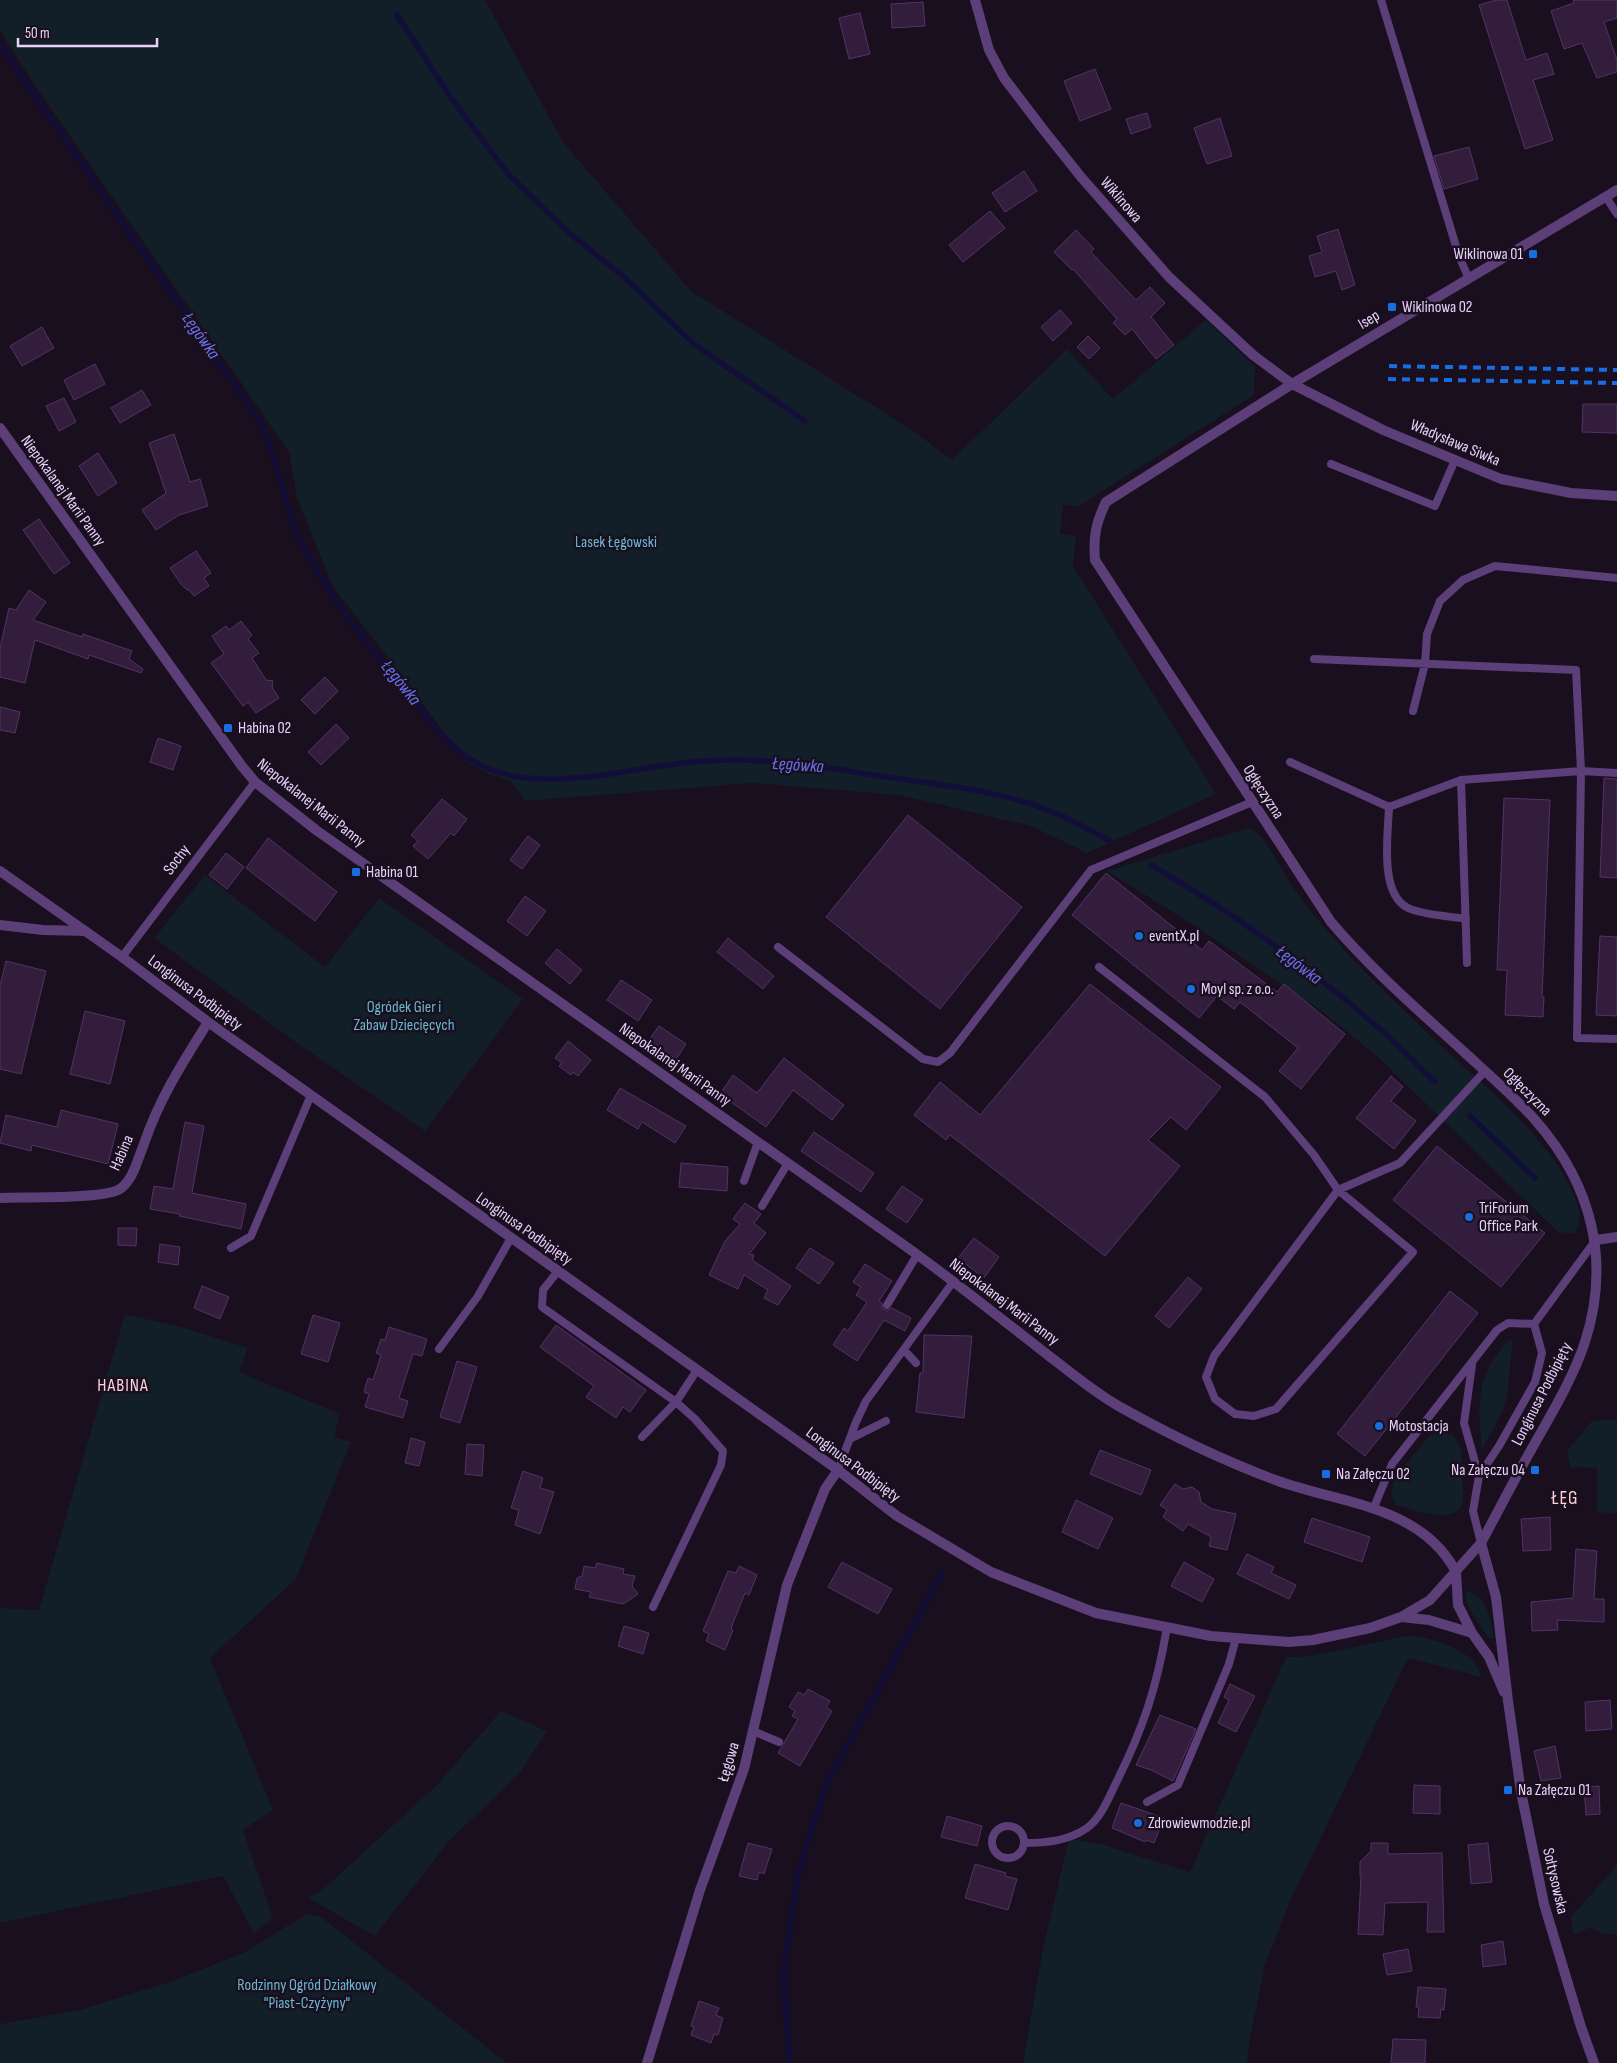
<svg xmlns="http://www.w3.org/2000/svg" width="1617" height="2063" font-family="'Sofia Sans Condensed',sans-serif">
	<rect width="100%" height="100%" fill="#190f1e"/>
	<path fill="#121e28" d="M0,0H485L563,142L691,291L912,430L952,460L1067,349L1113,399L1206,320L1255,367L1254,395L1079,506L1063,505L1060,534L1076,536L1073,566L1216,794L1087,853L1031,826L899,795L752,783L525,801L510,781L489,774L468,763L332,585L297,498L289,452L32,81L0,31Z
		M1249,828C1263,831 1279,865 1287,878C1314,919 1348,955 1383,990C1402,1008 1421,1027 1440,1045C1487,1088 1560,1146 1579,1209C1581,1217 1578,1227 1575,1234L1558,1232L1379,1058L1323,1012L1198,928L1107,871Z
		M205,875L325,967L379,898L523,999L425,1131L294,1041L154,938Z
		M125,1314L185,1328L248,1348L239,1372L340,1414L334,1437L351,1442L296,1579L210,1658L273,1810L243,1830L273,1918L254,1933L223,1876L0,1923V1608L39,1610Z
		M1509,1340L1513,1341L1507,1396L1503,1410L1482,1450C1480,1426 1476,1400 1485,1376C1489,1363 1500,1351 1509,1340Z
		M1617,1419V1514L1597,1512V1468L1580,1467L1571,1469L1567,1451L1592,1421Z
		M1439,1432L1453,1435C1463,1446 1462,1459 1462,1472C1462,1482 1465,1495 1462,1504C1454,1526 1412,1509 1396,1505C1390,1496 1391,1485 1397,1476L1402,1479L1409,1470L1405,1465L1430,1435Z
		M1467,1591C1488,1597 1491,1620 1494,1638H1489C1482,1628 1461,1602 1467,1591Z
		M1411,1635C1434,1640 1476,1649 1481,1677L1408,1658L1291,1899L1265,1965L1250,2038L1247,2063H1023L1043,1948L1069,1839L1101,1844L1190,1872L1286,1657L1312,1656Z
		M501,1711L547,1731L519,1774L450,1840L375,1936L308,1898L320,1892L436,1786Z
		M1617,1865V1935L1600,1933L1591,1927L1573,1935L1571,1917Z
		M307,1914L320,1916L507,2063H0V2024L80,2010L173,1981L243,1953Z"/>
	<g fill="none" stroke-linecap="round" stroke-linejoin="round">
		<path stroke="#130e38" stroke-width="5.5" d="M397,15L451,98L508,174L569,233L624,277L694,344L805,421
			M0,45L261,423C278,459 282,498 297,534C300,544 307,553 312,562C337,607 370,647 403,687C420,708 437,733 459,751C517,800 607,772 675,764C705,760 736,759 766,761C807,763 846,771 887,777C941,785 997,790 1048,810C1070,819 1090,830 1110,841
			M1151,865C1232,912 1309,967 1380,1029C1399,1045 1416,1064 1435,1082
			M1470,1116L1535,1178
			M790,2063L784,1987V1969L796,1885L807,1844L827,1783L942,1573"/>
	</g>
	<path fill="#331d3d" stroke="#553167" d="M1496,0H1507L1526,60L1547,53L1554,74L1533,80L1553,140L1525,149L1479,5Z
		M1573,0H1617V18L1604,22L1617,60V72L1597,78L1582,43L1564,49L1551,11L1574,3Z
		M923,2L925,26L892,28L891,4Z
		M860,13L870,54L849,59L839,18Z
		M1095,69L1111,109L1080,121L1064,81Z
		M1147,113L1151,127L1131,134L1126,119Z
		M1220,118L1232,156L1207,164L1194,128Z
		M1469,147L1478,179L1444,189L1434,156Z
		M1024,171L1037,191L1005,212L992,193Z
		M990,211L1005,228L963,262L949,245Z
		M1338,229L1355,285L1342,290L1336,271L1315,277L1309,256L1322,252L1317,236Z
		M1076,230L1094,249L1091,252L1136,300L1150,287L1165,303L1151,317L1174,345L1156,359L1132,329L1125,335L1113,323L1117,319L1073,269L1072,270L1054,252Z
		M1060,310L1072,323L1053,341L1041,327Z
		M42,327L54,348L22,366L10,346Z
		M1088,336L1100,348L1089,359L1077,347Z
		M95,364L105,384L74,400L64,380Z
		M142,390L151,405L120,423L111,408Z
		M64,398L76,422L59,431L46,406Z
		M1583,404H1617V433L1582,432Z
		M174,434L190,482L200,479L208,506L179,515L156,530L142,510L166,493L149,443Z
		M98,453L117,483L98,496L79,466Z
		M39,519L70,563L54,574L23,530Z
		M196,551L211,573L204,578L209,586L194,596L188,589L187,590L181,584L170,568Z
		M29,590L46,602L33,620L82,637L83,634L132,651L129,659L143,669L141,673L89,655L88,659L35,640L25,683L0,677V648L9,608L16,610Z
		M241,621L252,635L248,639L259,653L252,658L266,680L273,681L272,687L279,698L256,713L248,702L243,706L211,663L224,654L212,636L226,626L229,630Z
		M325,677L338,691L315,714L301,700Z
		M0,707L20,712L15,733L0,730Z
		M336,724L349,738L321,765L308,752Z
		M158,738L181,746L173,770L150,762Z
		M1604,778L1617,779V878L1600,877Z
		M1504,798L1550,800L1542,997H1544L1543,1017L1505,1015L1507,970H1497Z
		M442,799L467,819L454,836L451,833L428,859L413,846L418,841L411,835Z
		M908,815L1022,907L940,1009L826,917Z
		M528,836L540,845L522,869L510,860Z
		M268,838L337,892L315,921L246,868Z
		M226,853L244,867L227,889L209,875Z
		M1106,873L1202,950L1209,941L1277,992L1284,984L1345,1034L1301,1089L1279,1071L1298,1048L1240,1002L1234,1009L1217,996L1199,1018L1072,915Z
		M525,896L546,911L527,936L507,921Z
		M1600,936L1617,937V1016L1596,1015Z
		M728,938L774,976L763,989L717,952Z
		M557,949L582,970L570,984L545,963Z
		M6,961L46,971L21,1074L0,1069V986Z
		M621,980L652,1000L638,1021L607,1000Z
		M1090,984L1221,1087L1186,1130L1171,1117L1148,1140L1180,1166L1105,1256L950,1135L946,1140L914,1115L940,1082L980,1115Z
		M85,1011L125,1021L110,1084L70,1074Z
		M659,1026L686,1044L676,1059L649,1040Z
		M568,1041L591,1060L578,1076L573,1072L571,1075L559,1066L562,1063L555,1058Z
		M784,1058L844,1105L832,1120L793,1090L766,1127L720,1094L733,1075L757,1093Z
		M1391,1076L1403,1087L1391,1101L1416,1121L1394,1149L1356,1118Z
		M620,1088L686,1126L675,1143L642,1122L638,1129L607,1110Z
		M61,1110L118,1124L108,1164L32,1145L31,1151L0,1143L6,1115L57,1127Z
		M185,1122L204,1126L192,1193L246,1204L241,1229L179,1216L180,1214L150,1209L154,1186L173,1189Z
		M814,1132L874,1173L861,1192L801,1151Z
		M1437,1146L1545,1233L1501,1287L1393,1200Z
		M681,1163L728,1167L727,1191L679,1187Z
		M902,1186L923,1200L907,1223L886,1209Z
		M745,1203L761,1214L754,1223L766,1233L749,1254L754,1255L752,1260L791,1286L778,1305L764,1298L768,1290L744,1275L738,1289L709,1275L725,1241L740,1224L733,1219Z
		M118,1228H137L136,1246L118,1245Z
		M974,1238L999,1257L984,1278L958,1258Z
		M160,1244L180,1247L178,1265L158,1262Z
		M810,1248L834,1263L819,1284L796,1268Z
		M865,1264L892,1281L879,1301L882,1303V1308L887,1311L892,1308L911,1318L905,1331L884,1320L857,1361L833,1345L844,1328L848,1331L867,1302L856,1295L861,1287L853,1282Z
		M1188,1277L1202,1289L1169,1328L1155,1316Z
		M202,1286L229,1297L220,1319L194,1308Z
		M1450,1291L1478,1313L1365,1456L1337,1434Z
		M313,1315L340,1323L328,1362L301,1354Z
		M556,1325L646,1390L630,1412L623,1407L616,1418L586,1397L594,1386L540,1347Z
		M389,1327L427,1339L422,1356L413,1354L399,1398L408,1401L403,1418L365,1407L369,1394L364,1392L368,1378L373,1380L381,1355L376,1353L381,1339L385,1340Z
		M924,1335L972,1336L964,1418L916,1412L920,1373H923Z
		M457,1361L477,1367L460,1423L440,1417Z
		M411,1438L425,1442L419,1466L405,1463Z
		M467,1444L484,1445L482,1476L465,1474Z
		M1100,1450L1151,1470L1141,1495L1090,1474Z
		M523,1471L543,1478L540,1488L554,1492L540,1534L515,1525L519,1510L511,1508Z
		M1175,1484L1183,1489L1192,1487L1199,1492L1201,1502L1212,1509L1236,1514L1227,1550L1209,1546L1211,1537L1188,1524L1183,1531L1163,1517L1167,1510L1160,1505Z
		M1076,1500L1113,1518L1098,1549L1062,1532Z
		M1550,1517L1551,1550L1523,1551L1521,1519Z
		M1312,1518L1370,1537L1362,1562L1304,1542Z
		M1576,1549L1597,1551L1594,1599H1604V1622L1557,1620L1558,1630L1532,1631L1531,1602L1573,1598Z
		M1247,1554L1274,1567L1271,1573L1296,1585L1289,1599L1237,1574Z
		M842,1562L892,1589L878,1614L828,1587Z
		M1184,1562L1214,1579L1202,1602L1171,1586Z
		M597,1563L624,1569L623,1574L635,1576L632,1586L638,1594L623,1604L589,1597L591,1592L575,1589L577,1578L582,1576L584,1566L595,1568Z
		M739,1566L757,1575L749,1595L745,1593L731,1628L733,1630L725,1650L706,1641L709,1634L703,1631L728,1571L736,1573Z
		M624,1626L649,1633L643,1654L618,1646Z
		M1230,1684L1255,1696L1236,1732L1218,1723L1229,1700L1224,1697Z
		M808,1689L830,1701L826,1707L832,1711L800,1766L778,1753L798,1719L792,1716L795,1711L789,1707L798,1692L804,1695Z
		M1610,1700L1612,1729L1586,1731L1585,1702Z
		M1160,1715L1196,1729L1173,1781L1151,1770L1136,1765Z
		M1555,1746L1561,1778L1541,1781L1534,1751Z
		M1414,1785L1440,1786V1814L1413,1813Z
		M1599,1786L1600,1814L1586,1815L1584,1787Z
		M1121,1803L1164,1818L1154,1843L1146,1840L1145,1842L1112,1828Z
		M947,1816L982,1826L977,1846L941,1837Z
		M748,1843L772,1849L764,1874L759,1872L757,1880L739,1876Z
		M1371,1843H1388V1854L1442,1853L1444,1932H1427L1428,1902L1385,1903L1383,1935L1358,1934L1361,1876H1360V1862L1371,1851Z
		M1488,1843L1492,1882L1471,1884L1468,1845Z
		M975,1864L1006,1873L1005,1876L1017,1879L1008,1910L965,1898Z
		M1503,1941L1506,1964L1483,1967L1481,1945Z
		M1408,1949L1412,1971L1387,1975L1383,1954Z
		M1418,1987L1446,1989L1444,2010L1441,2009L1440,2018L1418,2017L1419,2007H1416Z
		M699,2001L719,2008L716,2015L723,2018L718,2035L714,2034L711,2043L691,2035L694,2027L691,2026Z
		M1393,2039L1426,2040L1425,2063H1391Z"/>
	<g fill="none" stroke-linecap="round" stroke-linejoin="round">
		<path stroke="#5c3e78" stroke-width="8" d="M1381,0L1459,256L1469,279
			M1606,197L1617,214
			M1331,464L1435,506L1455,460
			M1314,659L1576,670L1581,771L1461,780L1467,963
			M1413,711L1425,664L1427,634L1440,601L1463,580L1495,566L1617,578
			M1290,762L1389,807L1461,780
			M1617,773L1581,771L1577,1038L1617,1039
			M1389,807C1388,835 1379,894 1408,908C1423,915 1449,916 1466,919
			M778,947L923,1059L938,1062L950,1053L1091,870L1252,802
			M122,957L255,782
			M1099,967L1265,1097L1314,1155L1338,1190L1413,1252L1276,1409L1254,1416L1235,1414L1215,1399L1206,1377L1214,1356L1338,1190L1400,1163L1485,1071
			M744,1181L758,1142
			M762,1206L788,1163
			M231,1248L251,1236L311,1095
			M558,1271L543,1290L542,1307L676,1402L695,1419L723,1451L721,1465L653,1607
			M887,1305L917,1255
			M1534,1324L1595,1241
			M439,1349L478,1296L511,1238
			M904,1350L916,1363
			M1472,1365L1464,1423L1479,1476
			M642,1437L676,1402L697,1370
			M850,1439L886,1421
			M838,1470L856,1422L866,1401L953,1282
			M1374,1507L1392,1464L1497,1330L1508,1323L1534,1324
			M1481,1543L1473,1511L1479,1476L1499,1446L1535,1382L1542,1353L1534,1324
			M753,1731L779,1742
			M1147,1802L1178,1785L1229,1664L1236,1638
			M992 1842a16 16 0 1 1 32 0a16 16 0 1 1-32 0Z
			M1024,1843C1046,1843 1068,1841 1087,1828C1101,1818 1108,1799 1116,1783C1143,1729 1157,1687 1167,1627"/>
		<path stroke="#5c3e78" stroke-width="10" d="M975,0L989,50L1004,78L1046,133L1081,177L1169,277L1253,355L1292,384L1383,430L1501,479L1571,493L1617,496
			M0,428L241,765L255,782L316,830C511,967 706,1105 901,1243C952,1279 1000,1318 1049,1356C1073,1374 1096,1394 1122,1408C1172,1436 1224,1461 1278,1481C1340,1503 1422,1506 1456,1572
			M0,925L43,930L85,931
			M0,1198C25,1197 99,1199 118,1190C133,1182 138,1158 144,1144C159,1099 183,1062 208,1022
			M1596,1240L1617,1237
			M1481,1543C1499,1510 1516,1476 1535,1443C1553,1411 1573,1378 1585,1342C1611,1261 1592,1185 1536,1121C1514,1096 1487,1073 1463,1051C1417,1009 1371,969 1331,922L1095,560C1093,536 1096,523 1106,502L1292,384L1617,190
			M647,2063L700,1890L744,1769L787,1585L825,1489L838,1470"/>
		<path stroke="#5c3e78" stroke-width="10" d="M0,871L122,957L208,1022L838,1470L897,1516L991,1572L1096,1613L1211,1636L1289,1642L1313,1640L1370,1628L1401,1617L1430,1600L1481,1543
			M1481,1543L1496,1597L1508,1701L1521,1792L1544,1904L1581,2027L1594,2063
			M1456,1572L1458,1605L1472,1633L1489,1657L1504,1692
			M1401,1617L1429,1620L1472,1633"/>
		<path stroke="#186ddf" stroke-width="4" stroke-dasharray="8 6" stroke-linecap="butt" d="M1389,366L1617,370
			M1388,379L1617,383"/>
	</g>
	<g fill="#186ddf" stroke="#190f1e" stroke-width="2">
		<rect x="1528" y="249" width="10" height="10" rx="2.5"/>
		<rect x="1387" y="302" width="10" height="10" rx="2.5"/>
		<rect x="223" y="723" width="10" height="10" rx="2.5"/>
		<rect x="351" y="867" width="10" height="10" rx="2.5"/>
		<circle cx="1139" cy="936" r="5"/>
		<circle cx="1191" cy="989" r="5"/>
		<circle cx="1469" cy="1217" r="5"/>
		<circle cx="1379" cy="1426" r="5"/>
		<rect x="1530" y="1465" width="10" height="10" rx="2.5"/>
		<rect x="1321" y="1469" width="10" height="10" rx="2.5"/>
		<rect x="1503" y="1785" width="10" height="10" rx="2.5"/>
		<circle cx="1138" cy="1823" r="5"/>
	</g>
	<g text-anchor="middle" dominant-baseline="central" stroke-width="5" stroke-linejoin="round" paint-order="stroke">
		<g font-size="16" fill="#e9d1fa" stroke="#190f1e">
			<text transform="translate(1121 200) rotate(49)">Wiklinowa</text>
			<text transform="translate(1369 320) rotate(-31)">Isep</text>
			<text transform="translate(1455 443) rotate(23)">Władysława Siwka</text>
			<text transform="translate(63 491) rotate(54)">Niepokalanej Marii Panny</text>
			<text transform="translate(1263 792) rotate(57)">Ogłęczyzna</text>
			<text transform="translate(311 803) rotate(38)">Niepokalanej Marii Panny</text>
			<text transform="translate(177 860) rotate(-53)">Sochy</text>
			<text transform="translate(195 993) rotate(37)">Longinusa Podbipięty</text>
			<text transform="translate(675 1065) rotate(35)">Niepokalanej Marii Panny</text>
			<text transform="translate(1527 1092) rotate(45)">Ogłęczyzna</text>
			<text transform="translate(122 1153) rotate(-66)">Habina</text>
			<text transform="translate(524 1229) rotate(35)">Longinusa Podbipięty</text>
			<text transform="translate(1004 1302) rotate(37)">Niepokalanej Marii Panny</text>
			<text transform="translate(1542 1394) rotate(-63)">Longinusa Podbipięty</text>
			<text transform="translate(853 1465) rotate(37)">Longinusa Podbipięty</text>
			<text transform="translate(729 1762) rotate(-73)">Łęgowa</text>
			<text transform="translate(1555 1881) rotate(77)">Sołtysowska</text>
		</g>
		<g font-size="16" fill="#e9d1fa" stroke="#190f1e" text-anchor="start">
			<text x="1523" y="254" text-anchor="end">Wiklinowa 01</text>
			<text x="1402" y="307">Wiklinowa 02</text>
			<text x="238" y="728">Habina 02</text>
			<text x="366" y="872">Habina 01</text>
			<text x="1149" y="936">eventX.pl</text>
			<text x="1201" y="989">Moyl sp. z o.o.</text>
			<text x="1479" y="1208">TriForium<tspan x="1479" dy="18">Office Park</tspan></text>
			<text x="1389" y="1426">Motostacja</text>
			<text x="1525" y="1470" text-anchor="end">Na Załęczu 04</text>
			<text x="1336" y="1474">Na Załęczu 02</text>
			<text x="1518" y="1790">Na Załęczu 01</text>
			<text x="1148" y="1823">Zdrowiewmodzie.pl</text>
		</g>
		<g font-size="16" fill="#65b9d2" stroke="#190f1e">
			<text x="616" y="542">Lasek Łęgowski</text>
			<text x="404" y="1007">Ogródek Gier i<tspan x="404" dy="18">Zabaw Dziecięcych</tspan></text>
			<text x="307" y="1985">Rodzinny Ogród Działkowy<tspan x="307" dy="18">"Piast-Czyżyny"</tspan></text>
		</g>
		<g font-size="18" font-style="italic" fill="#6a72ef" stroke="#190f1e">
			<text transform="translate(201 336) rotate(55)">Łęgówka</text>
			<text transform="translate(401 683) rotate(51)">Łęgówka</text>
			<text transform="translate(798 765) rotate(4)">Łęgówka</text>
			<text transform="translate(1299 965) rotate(37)">Łęgówka</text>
		</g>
		<g font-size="18" letter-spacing="1" fill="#fad3d9" stroke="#190f1e">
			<text x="123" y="1385">HABINA</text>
		</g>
		<g font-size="19" letter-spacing="1" fill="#fad3d9" stroke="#190f1e">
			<text x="1565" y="1498">ŁĘG</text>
		</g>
	</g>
	<path d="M18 38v8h139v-8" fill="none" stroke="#e9d1fa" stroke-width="2.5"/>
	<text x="25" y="38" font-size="15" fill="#e9d1fa" stroke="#190f1e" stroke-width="4" paint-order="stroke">50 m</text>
</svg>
